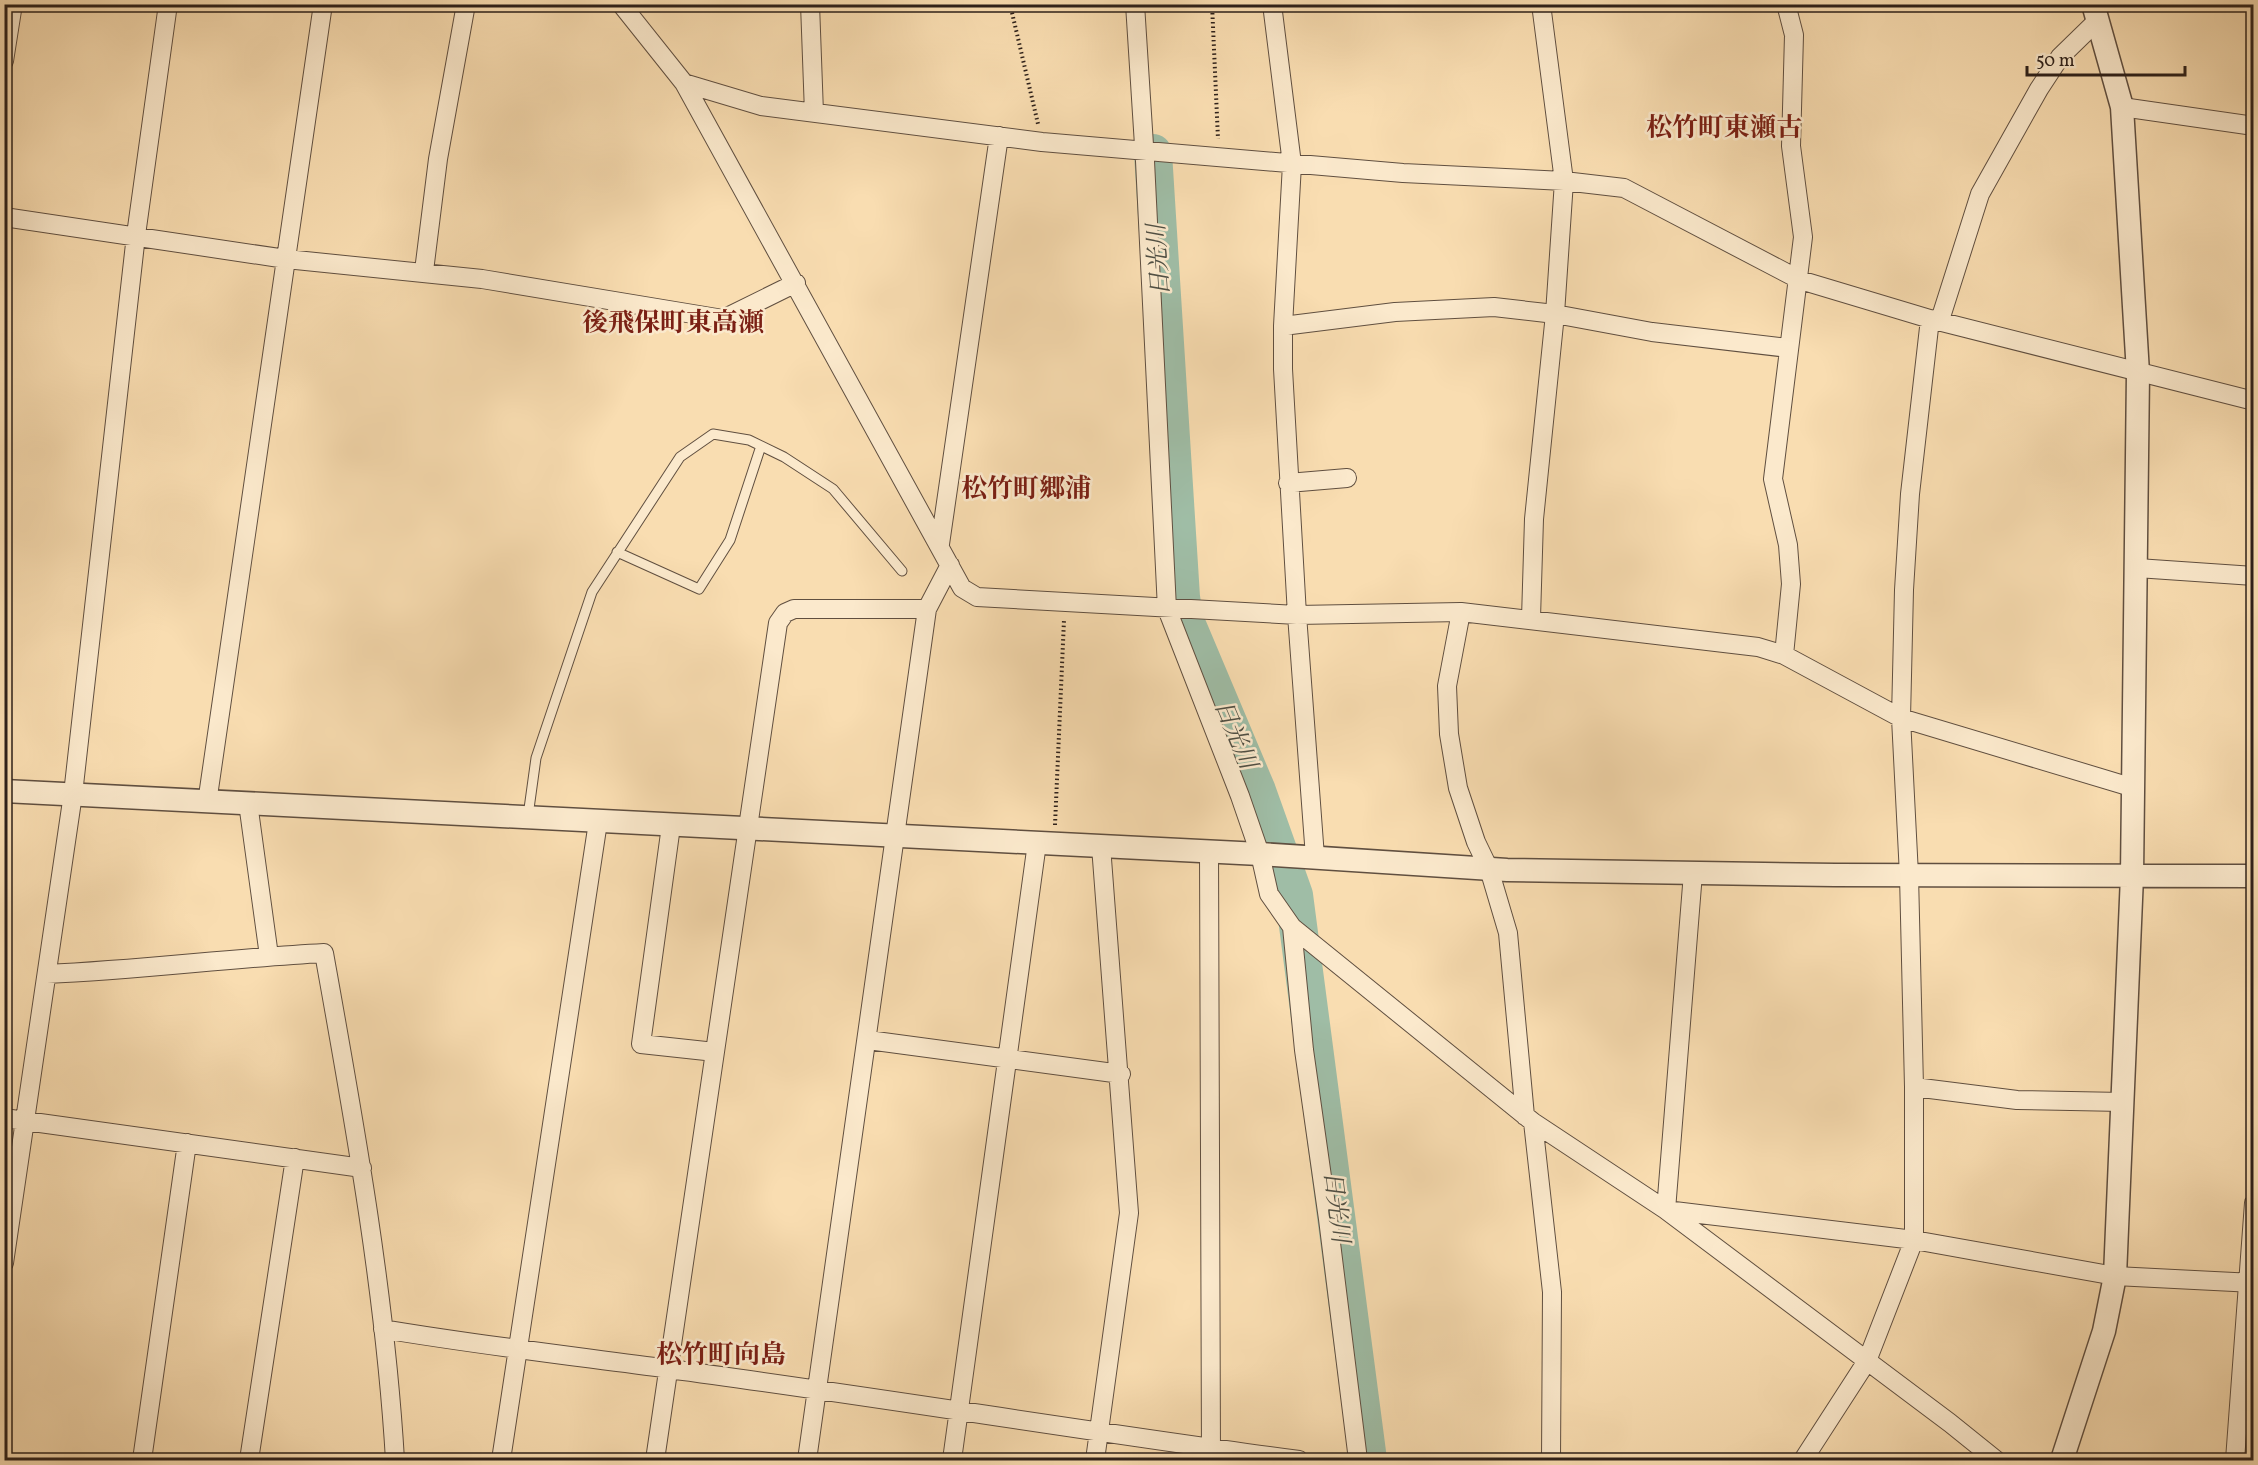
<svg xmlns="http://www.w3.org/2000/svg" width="2258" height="1465" font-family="Vollkorn,'Noto Serif JP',serif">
	<rect width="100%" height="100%" fill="#f9ddb1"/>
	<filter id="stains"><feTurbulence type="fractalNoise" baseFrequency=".00333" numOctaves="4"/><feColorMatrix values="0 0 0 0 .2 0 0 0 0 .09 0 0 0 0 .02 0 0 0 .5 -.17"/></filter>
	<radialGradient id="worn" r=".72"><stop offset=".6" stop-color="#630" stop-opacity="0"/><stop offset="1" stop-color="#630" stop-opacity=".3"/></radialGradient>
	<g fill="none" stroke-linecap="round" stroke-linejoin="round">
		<path stroke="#9fbda6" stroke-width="38" d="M1153,153L1181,597L1184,618L1257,791L1294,895L1368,1460"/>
		<defs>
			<path id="service" d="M617,552L699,589L730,540L761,446
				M528,816L536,758L592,592L680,457L713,434L749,440L784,457L833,489L902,571"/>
			<path id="minor" d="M621,4L684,83L962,588L977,597L1297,615L1461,612L1758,647L1784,655L1901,718L2134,788
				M810,4L814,113
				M1135,4L1145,161L1167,609L1240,796L1260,854L1269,894L1292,927L1533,1122L1666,1210L1950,1423L1996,1460
				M1272,4L1292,164L1283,326V369L1297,615L1315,857
				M4,61L13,4
				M684,83L761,106L1042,142L1403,173L1564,181L1624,188L1800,280L1930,319L2254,401
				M2122,107L2254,126
				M4,217L286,259L482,279L723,319L796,283
				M424,271L438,159L466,4
				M1940,320L1980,194L2039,89L2060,57L2098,20
				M1283,326L1395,312L1494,307L1555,314L1652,332L1788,348
				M1288,483L1347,478
				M940,544L999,136
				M2137,568L2254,576
				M1461,612L1447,686L1449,734L1458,788L1476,842L1489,869L1508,933L1525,1116
				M1531,618L1534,519L1555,314L1564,181L1541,4
				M1784,655L1791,584L1788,545L1773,479L1803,237L1791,146L1794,35L1786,4
				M207,803L323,4
				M248,803L269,956
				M671,826L641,1044L715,1052
				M1209,851L1211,1459
				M1693,873L1666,1210L1914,1240L2115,1276L2254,1283
				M1292,927L1304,1050L1328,1219L1358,1460
				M47,974C140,970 231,958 324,953C354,1121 385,1290 395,1460
				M868,1040L1121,1074
				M1914,1087L2017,1100L2123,1102
				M4,1118L362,1168
				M1533,1122L1552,1292L1551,1460
				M4,1263L73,794L136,235L168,4
				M383,1329C478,1345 573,1356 669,1369C879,1397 1089,1432 1299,1460
				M142,1460L187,1143
				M249,1460L295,1158
				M501,1460L598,822
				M655,1460L778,623L785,613L794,609H927
				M807,1460L927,609L950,565
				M952,1460L1037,843
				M1095,1460L1129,1213L1101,846
				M1803,1460L1867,1361L1914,1240V1087L1909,875L1901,718L1904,590L1910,494L1930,319
				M2235,1460L2254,1203"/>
			<path id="tertiary" d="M4,791L1260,854L1507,870L1835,875L2254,876
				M2062,1460L2104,1331L2115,1276L2132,876L2138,373L2122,107L2093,4"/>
		</defs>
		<use href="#service" stroke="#604f40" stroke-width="11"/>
		<use href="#minor" stroke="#604f40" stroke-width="20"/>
		<use href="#tertiary" stroke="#604f40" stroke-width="25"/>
		<path stroke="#2d201a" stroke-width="4" stroke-dasharray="1.5 3" stroke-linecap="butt" d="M1010,4L1038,124
			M1212,4L1218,139
			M1055,825L1064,620"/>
		<use href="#service" stroke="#fbe9cc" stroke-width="9"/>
		<use href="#minor" stroke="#fbe9cc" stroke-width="18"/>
		<use href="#tertiary" stroke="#fbe9cc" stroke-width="22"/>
	</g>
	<g text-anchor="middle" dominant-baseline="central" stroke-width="5" stroke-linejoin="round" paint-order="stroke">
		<g font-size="24" font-style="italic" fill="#4f4f44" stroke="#fbe9cc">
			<text transform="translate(1160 260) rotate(-94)">日光川</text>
			<text transform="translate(1234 735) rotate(67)">日光川</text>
			<text transform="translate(1335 1207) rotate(83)">日光川</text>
		</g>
		<g font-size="26" font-weight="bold" fill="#7a1f14" stroke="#fbe9cc">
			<text x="1724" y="129">松竹町東瀬古</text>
			<text x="673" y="324">後飛保町東高瀬</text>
			<text x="1026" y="490">松竹町郷浦</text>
			<text x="721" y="1356">松竹町向島</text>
		</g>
	</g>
	<rect width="2258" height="1465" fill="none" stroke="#f9ddb1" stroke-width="24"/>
	<rect x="6" y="6" width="2246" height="1453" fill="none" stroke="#2d201a" stroke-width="3"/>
	<rect x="12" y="12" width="2234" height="1441" fill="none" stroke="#2d201a" stroke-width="1.5"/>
	<path d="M2027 66v9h158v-9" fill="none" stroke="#2d201a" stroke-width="3"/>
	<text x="2036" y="66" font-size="18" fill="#2d201a" stroke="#fbe9cc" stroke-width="4.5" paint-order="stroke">50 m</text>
	<rect width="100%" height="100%" filter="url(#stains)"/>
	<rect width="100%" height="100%" fill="url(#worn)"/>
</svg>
